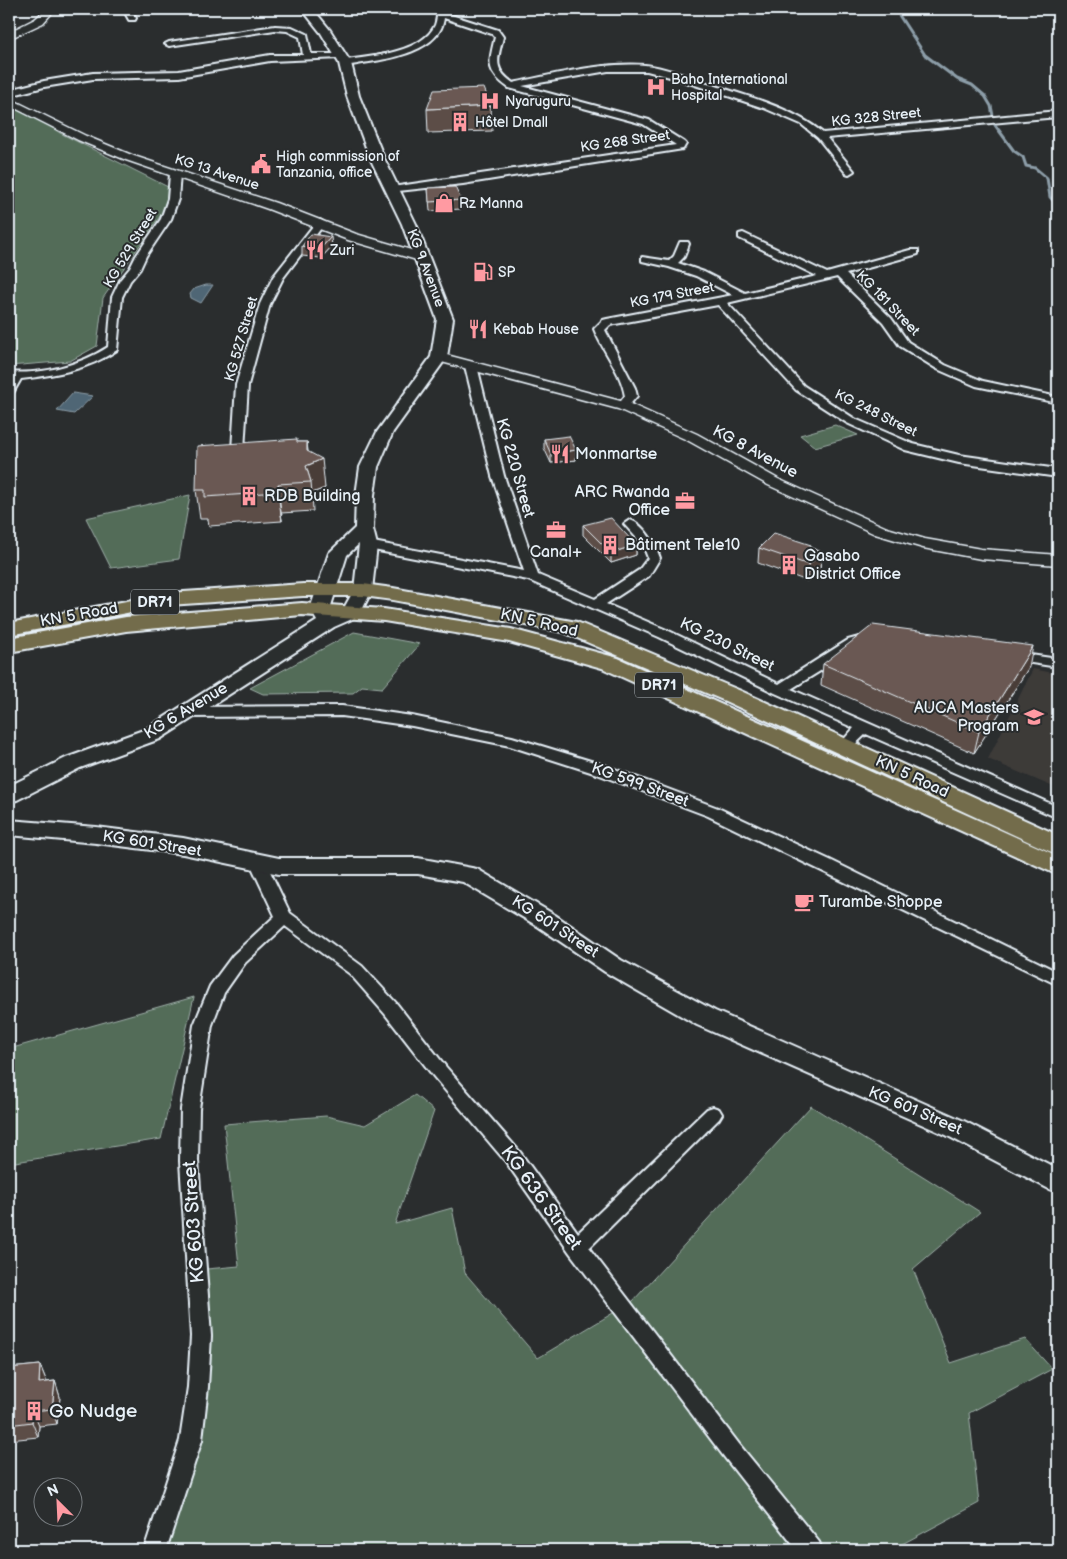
<svg xmlns="http://www.w3.org/2000/svg" width="1067" height="1559" font-family="'Balsamiq Sans',sans-serif">
	<rect width="100%" height="100%" fill="#2a2d2e"/>
	<filter id="ink" filterUnits="userSpaceOnUse"><feTurbulence type="fractalNoise" baseFrequency=".02" numOctaves="2"/><feDisplacementMap in="SourceGraphic" scale="10" xChannelSelector="R" yChannelSelector="G"/><feConvolveMatrix kernelMatrix="1 2 1 2 8 2 1 2 1" color-interpolation-filters="sRGB"/></filter>
	<g filter="url(#ink)">
		<path fill="#3d3a39" d="M1033,669L1058,674V789L988,759Z"/>
		<path fill="#536c59" stroke="#9eaea8" d="M9,98L60,133L170,188L165,209L103,298L97,346L70,361L9,366Z
			M835,425L858,435L815,447L800,435Z
			M190,495L179,559L111,568L86,518Z
			M354,632L420,644L382,688L362,686L353,693L263,694L250,688Z
			M194,997L161,1139L9,1163V1049Z
			M415,1095L434,1111L395,1224L452,1208L465,1273L538,1358L633,1301L811,1106L980,1212L913,1269L951,1363L1025,1339L1052,1369L969,1413L979,1503L891,1550H155L191,1440L196,1270L239,1266L224,1124L326,1116L365,1125Z"/>
		<path fill="#506674" stroke="#8d9ea9" d="M206,285H213L201,303L191,298L190,294L194,289Z
			M73,393L93,396L74,414L57,411Z"/>
		<g fill="none" stroke-linecap="round" stroke-linejoin="round">
			<path stroke="#8d9ea9" stroke-width="3" d="M895,9L925,55L957,79L972,85L985,96L991,106L995,125L1014,151L1023,157L1026,166L1035,168L1047,178L1050,197L1058,206"/>
			<defs>
				<path id="minor" d="M123,9H131L136,18L135,20H129Z
					M438,9H446L445,13L498,30L503,37C498,59 492,68 513,83C556,74 601,62 645,65C665,67 686,76 704,82C745,96 790,106 823,133L1058,111V117L827,138L854,171L849,174L846,173L818,138L801,124L764,108L674,78L647,71H608L522,86L649,120L684,142L686,144L683,149L463,184L389,192L387,190L392,187L676,145L643,124L509,88C485,71 489,63 495,37L492,34L444,18C440,51 390,59 363,63C356,64 347,67 341,63L345,60C371,57 423,52 435,25C437,20 437,14 438,9Z
					M275,26L292,27L307,34L311,54H341L345,56L341,58L270,61L179,77L93,79L44,87L9,96V90L44,81L93,73L179,71L270,55H303L300,37L287,31L275,30L169,46L165,44L169,42Z
					M175,171L180,174L178,199L171,219L146,256L140,269L130,281L122,297L117,350C87,370 56,375 21,379L13,393L9,394V372C42,375 80,365 108,347L112,297L120,280L130,268L136,256L161,219L168,199L170,174Z
					M320,220L325,223L283,278L270,304L248,385L244,450L242,453H234L232,450L236,385L260,304L273,277L317,221Z
					M743,233L827,273L910,250H918V254L846,274L891,318L908,342L945,365L983,381L1058,397V403L976,386L937,369L900,346L883,322L837,277L727,303L804,386L855,419L913,444L959,455L1058,469V477L959,463L905,450L847,423L796,390L718,305L610,325L605,330L635,388L637,396L627,408H619L617,406L625,396C621,371 603,352 594,329L603,320L607,319L733,295L696,276L669,267L642,261V257L669,261L674,256L680,242H688L689,244L684,257L678,263L704,272L745,293L817,276L739,238V234Z
					M471,363L477,366L504,476L538,575L595,599L639,570L648,558L643,545L624,524L630,520C644,524 656,546 660,558L649,576L606,604L669,631L779,684L848,640L859,637L864,638L866,641L864,644L791,689L1058,807V818L866,734L850,749H840L838,746L854,728L775,693L659,637L528,580L363,548L362,545L368,541L524,571L492,476L465,366Z
					M1010,652L1058,659V667L1005,659L1003,656L1005,653Z
					M342,706L412,716L512,737L607,766L718,808L830,860L1058,972V985L708,816L597,774L510,746L412,726L342,716L187,717L182,715L180,712L182,709L187,707Z
					M258,857L264,859L266,863L290,913L362,966L397,1004L446,1067L520,1152L578,1233L707,1109L713,1107L719,1109L722,1114L719,1119L589,1248L739,1444L819,1542L822,1550H797L725,1458L570,1253L506,1162L434,1077L385,1014L350,974L285,926L245,963L224,993L212,1025L199,1109L198,1161L211,1336L208,1387L202,1440L166,1550H144L180,1440L188,1387L191,1336L180,1161L181,1109L194,1025L210,986L233,955L275,916L250,863L252,859Z"/>
				<path id="tertiary" d="M39,9H49L51,14L43,23L9,39V32L35,19L41,14Z
					M9,98L86,136L134,156L276,203L356,234L425,254L426,257L420,261L348,240L268,209L126,160L78,140L9,105Z
					M439,353L628,403L697,434L778,479L887,528L925,539L981,549L1058,555V565L981,559L923,548L875,534L768,485L687,440L618,409L434,360L432,357L434,354Z"/>
				<path id="secondary" d="M302,9H313L330,30L351,63L359,96L384,158L416,224L453,319L447,357L393,432L378,467L374,495L373,529L377,545L372,590L359,616L334,627L160,739L80,768L17,800L9,802V786L66,758L146,729L317,621L310,609L329,553L355,528L356,495L360,467L377,432L431,357L437,319L402,224L370,158L347,96L339,63L321,33ZM359,544L354,590L344,608L332,614L330,609L347,555Z
					M9,820L96,827L183,838L279,858H418L477,869L555,915L621,960L715,1011L964,1121L1058,1169V1192L1049,1189L946,1135L697,1025L605,972L539,927L463,882L418,874H279L183,854L96,843L9,835Z"/>
				<path id="primary" d="M303,584H363L393,588L577,622L741,691L1058,835V854L1049,851L725,701L563,632L393,600L363,596H303L169,605L9,635V623L169,593Z
					M302,603L384,609L511,629L618,658L1058,856V875L602,668L509,642L384,621L302,615L126,631L9,652V638L126,617Z"/>
			</defs>
			<use href="#minor" stroke="#e8f1f8" stroke-width="4"/>
			<use href="#tertiary" stroke="#e8f1f8" stroke-width="3"/>
			<use href="#secondary" stroke="#e8f1f8" stroke-width="4"/>
			<use href="#primary" stroke="#e8f1f8" stroke-width="4"/>
			<use href="#minor" fill="#2a2d2e" fill-rule="evenodd"/>
			<use href="#tertiary" fill="#2a2d2e" fill-rule="evenodd"/>
			<use href="#secondary" fill="#2a2d2e" fill-rule="evenodd"/>
			<use href="#primary" fill="#736c4b" fill-rule="evenodd"/>
		</g>
		<path fill="#5b4d47" stroke="#e8f1f8" d="M491,106L492,131L428,133L427,109Z
			M428,188L461,200V209L430,211Z
			M302,246H332L321,258L302,256Z
			M544,439L576,450V460L551,463L544,448Z
			M297,442H307L308,452L325,488L312,493L313,511L281,513L282,521L209,526L208,519H200L196,490Z
			M583,525L636,545V555L611,563L583,535Z
			M811,545V548L822,552L820,567L807,581L758,563L759,548Z
			M823,664L1029,667L974,753L821,685Z
			M40,1365L46,1380L45,1382L55,1381L60,1397L57,1424L39,1426L38,1437L9,1440V1368Z"/>
		<path fill="#4a3e39" stroke="#e8f1f8" d="M331,237L332,246L321,258L320,249Z
			M307,442L309,465L322,459L325,488L312,493L311,482L306,466Z
			M576,450V460L551,463V454Z
			M278,484L281,513L282,521L278,492Z
			M636,545V555L611,563V553Z
			M822,552L820,567L807,581L809,565Z
			M1033,646L1029,667L974,753L979,732Z
			M40,1365L46,1380L44,1398L39,1383Z
			M55,1381L60,1397L57,1424L52,1409Z
			M33,1411L39,1426L38,1437L32,1422Z"/>
		<path fill="#6a5952" stroke="#e8f1f8" d="M484,88L491,106L427,109L434,90Z
			M455,187L461,200L429,202L428,188Z
			M311,234L331,237L320,249L302,246Z
			M569,436L576,450L551,454L544,439Z
			M297,439V442H307V451L322,459L306,466L311,482L278,484V492L205,497V490H196L197,446Z
			M611,518L636,545L611,553L583,525Z
			M774,533L811,545L809,547L822,552L809,565L759,548Z
			M873,625L1033,646L979,732L823,664Z
			M40,1365L39,1383L55,1381L52,1409L33,1411L32,1422L9,1425V1368Z"/>
	</g>
	<defs>
		<symbol id="hospital-bare" viewBox="-9 -9 18 18"><path d="M-5-5h3v3.5h4V-5h3V5h-3V1.5h-4V5h-3Z" fill="#ff9aa2" stroke="#2a2d2e" stroke-width="2.5" paint-order="stroke"/></symbol>
		<symbol id="building-bare" viewBox="-9 -9 18 18"><path d="M-4-6H4V6H1V3H-1V6H-4ZM-2.5-4.3h1.7v1.8h-1.7ZM.8-4.3h1.7v1.8H.8ZM-2.5-1h1.7V.8h-1.7ZM.8-1h1.7V.8H.8Z" fill="#ff9aa2" stroke="#2a2d2e" stroke-width="2.5" paint-order="stroke"/></symbol>
		<symbol id="civic-bare" viewBox="-9 -9 18 18"><path d="M-.6-6.5H3V-4.5H.6V-3L4-1V1h2V6H-6V1h2V-1L-.6-3ZM-1.2 2.5V6h2.4V2.5Z" fill="#ff9aa2" stroke="#2a2d2e" stroke-width="2.5" paint-order="stroke"/></symbol>
		<symbol id="shop-bare" viewBox="-9 -9 18 18"><path d="M-5-2.5h2.3a2.7 3.5 0 0 1 5.4 0H5L5.5 6h-11ZM-1.5-2.5h3a1.5 2.3 0 0 0-3 0Z" fill="#ff9aa2" stroke="#2a2d2e" stroke-width="2.5" paint-order="stroke"/></symbol>
		<symbol id="restaurant-bare" viewBox="-9 -9 18 18"><path d="M-5-6h1v4h1v-4h1v4h1v-4h1v5L-1.5 .5V6h-2V.5L-5-1ZM5-6V6H3V1.5H1.5Q1.5-4 5-6Z" fill="#ff9aa2" stroke="#2a2d2e" stroke-width="2.5" paint-order="stroke"/></symbol>
		<symbol id="fuel-bare" viewBox="-9 -9 18 18"><path d="M-5.5-6h7V0h2V4h1.3V-2.5L3-4.5l.8-.8L6-3V5H2.5V1h-1V6h-7ZM-4.2-4.7v3.2H.2V-4.7Z" fill="#ff9aa2" stroke="#2a2d2e" stroke-width="2.5" paint-order="stroke"/></symbol>
		<symbol id="office-bare" viewBox="-9 -9 18 18"><path d="M-6-3h4V-5.5h4V-3h4V5H-6ZM-1-4.5V-3h2v-1.5ZM-6 0V1H6V0Z" fill="#ff9aa2" stroke="#2a2d2e" stroke-width="2.5" paint-order="stroke"/></symbol>
		<symbol id="university-bare" viewBox="-9 -9 18 18"><path d="M0-5L7-2L0 1L-7-2ZM-4 1L0 2.5L4 1V4Q0 6-4 4Z" fill="#ff9aa2" stroke="#2a2d2e" stroke-width="2.5" paint-order="stroke"/></symbol>
		<symbol id="cafe-bare" viewBox="-9 -9 18 18"><path d="M-5.5-4.5H6V0H3Q3 3.5 0 3.5H-2.5Q-5.5 3.5-5.5 0ZM3-3.2v2h1.7v-2ZM-6 4.5H4V6H-6Z" fill="#ff9aa2" stroke="#2a2d2e" stroke-width="2.5" paint-order="stroke"/></symbol>
	</defs>
	<g fill-rule="evenodd">
		<use href="#hospital-bare" x="642" y="73" width="28" height="28"/>
		<use href="#hospital-bare" x="476" y="87" width="28" height="28"/>
		<use href="#building-bare" x="446" y="108" width="28" height="28"/>
		<use href="#civic-bare" x="247" y="150" width="28" height="28"/>
		<use href="#shop-bare" x="430" y="189" width="28" height="28"/>
		<use href="#restaurant-bare" x="301" y="236" width="28" height="28"/>
		<use href="#fuel-bare" x="469" y="258" width="28" height="28"/>
		<use href="#restaurant-bare" x="464" y="315" width="28" height="28"/>
		<use href="#restaurant-bare" x="546" y="440" width="28" height="28"/>
		<use href="#building-bare" x="235" y="482" width="28" height="28"/>
		<use href="#office-bare" x="671" y="487" width="28" height="28"/>
		<use href="#office-bare" x="542" y="516" width="28" height="28"/>
		<use href="#building-bare" x="596" y="531" width="28" height="28"/>
		<use href="#building-bare" x="775" y="551" width="28" height="28"/>
		<use href="#university-bare" x="1020" y="703" width="28" height="28"/>
		<use href="#cafe-bare" x="790" y="888" width="28" height="28"/>
		<use href="#building-bare" x="20" y="1397" width="28" height="28"/>
	</g>
	<g text-anchor="middle" dominant-baseline="central" stroke-width="4" stroke-linejoin="round" paint-order="stroke">
		<g font-size="14" fill="#e8f1f8" stroke="#2a2d2e" text-anchor="start">
			<text x="671" y="79">Baho International<tspan x="671" dy="16">Hospital</tspan></text>
			<text x="505" y="101">Nyaruguru</text>
			<text x="475" y="122">Hôtel Dmall</text>
			<text x="276" y="156">High commission of<tspan x="276" dy="16">Tanzania, office</tspan></text>
			<text x="459" y="203">Rz Manna</text>
			<text x="330" y="250">Zuri</text>
			<text x="498" y="272">SP</text>
			<text x="493" y="329">Kebab House</text>
		</g>
		<g font-size="14" fill="#e8f1f8" stroke="#2a2d2e">
			<text transform="translate(876 117) rotate(-6)">KG 328 Street</text>
			<text transform="translate(625 141) rotate(-8)">KG 268 Street</text>
			<text transform="translate(217 172) rotate(18)">KG 13 Avenue</text>
			<text transform="translate(130 248) rotate(-59)">KG 529 Street</text>
			<text transform="translate(426 268) rotate(69)">KG 9 Avenue</text>
			<text transform="translate(672 295) rotate(-11)">KG 179 Street</text>
			<text transform="translate(888 303) rotate(46)">KG 181 Street</text>
			<text transform="translate(241 339) rotate(-74)">KG 527 Street</text>
			<text transform="translate(876 413) rotate(26)">KG 248 Street</text>
		</g>
		<g fill="#2a2d2e" stroke="#afb6bb" stroke-width="1">
			<rect x="131" y="589.5" width="48" height="25" rx="4"/>
			<rect x="635" y="672.5" width="48" height="25" rx="4"/>
		</g>
		<g font-size="15" font-weight="bold" fill="#e8f1f8">
			<text x="155" y="602">DR71</text>
			<text x="659" y="685">DR71</text>
		</g>
		<g font-size="16" fill="#e8f1f8" stroke="#2a2d2e">
			<text transform="translate(755 452) rotate(28)">KG 8 Avenue</text>
			<text transform="translate(515 468) rotate(74)">KG 220 Street</text>
			<text transform="translate(79 615) rotate(-10)">KN 5 Road</text>
			<text transform="translate(539 623) rotate(13)">KN 5 Road</text>
			<text transform="translate(727 645) rotate(26)">KG 230 Street</text>
			<text transform="translate(186 711) rotate(-31)">KG 6 Avenue</text>
			<text transform="translate(912 777) rotate(25)">KN 5 Road</text>
			<text transform="translate(640 785) rotate(20)">KG 599 Street</text>
			<text transform="translate(152 844) rotate(9)">KG 601 Street</text>
			<text transform="translate(555 927) rotate(33)">KG 601 Street</text>
			<text transform="translate(915 1111) rotate(23)">KG 601 Street</text>
		</g>
		<g font-size="16" fill="#e8f1f8" stroke="#2a2d2e" text-anchor="start">
			<text x="575" y="454">Monmartse</text>
			<text x="670" y="492" text-anchor="end">ARC Rwanda<tspan x="670" dy="18">Office</tspan></text>
			<text x="264" y="496">RDB Building</text>
			<text x="625" y="545">Bâtiment Tele10</text>
			<text x="556" y="552" text-anchor="middle">Canal+</text>
			<text x="804" y="556">Gasabo<tspan x="804" dy="18">District Office</tspan></text>
			<text x="1019" y="708" text-anchor="end">AUCA Masters<tspan x="1019" dy="18">Program</tspan></text>
			<text x="819" y="902">Turambe Shoppe</text>
		</g>
		<g font-size="19" fill="#e8f1f8" stroke="#2a2d2e">
			<text transform="translate(541 1198) rotate(54)">KG 636 Street</text>
			<text transform="translate(194 1222) rotate(-94)">KG 603 Street</text>
		</g>
		<g font-size="19" fill="#e8f1f8" stroke="#2a2d2e" text-anchor="start">
			<text x="49" y="1411">Go Nudge</text>
		</g>
	</g>
	<rect width="1067" height="1559" fill="none" stroke="#2a2d2e" stroke-width="30"/>
	<rect x="15" y="15" width="1037" height="1529" fill="none" stroke="#e8f1f8" stroke-width="2" filter="url(#ink)"/>
	<g transform="translate(58 1502) rotate(336)"><circle r="24" fill="#2a2d2e" stroke="#767b7f"/>
	<path d="M0-4L9 19L0 12L-9 19Z" fill="#ff9aa2"/>
	<text y="-8" font-size="14" font-weight="bold" text-anchor="middle" fill="#e8f1f8">N</text>
	</g>
</svg>
